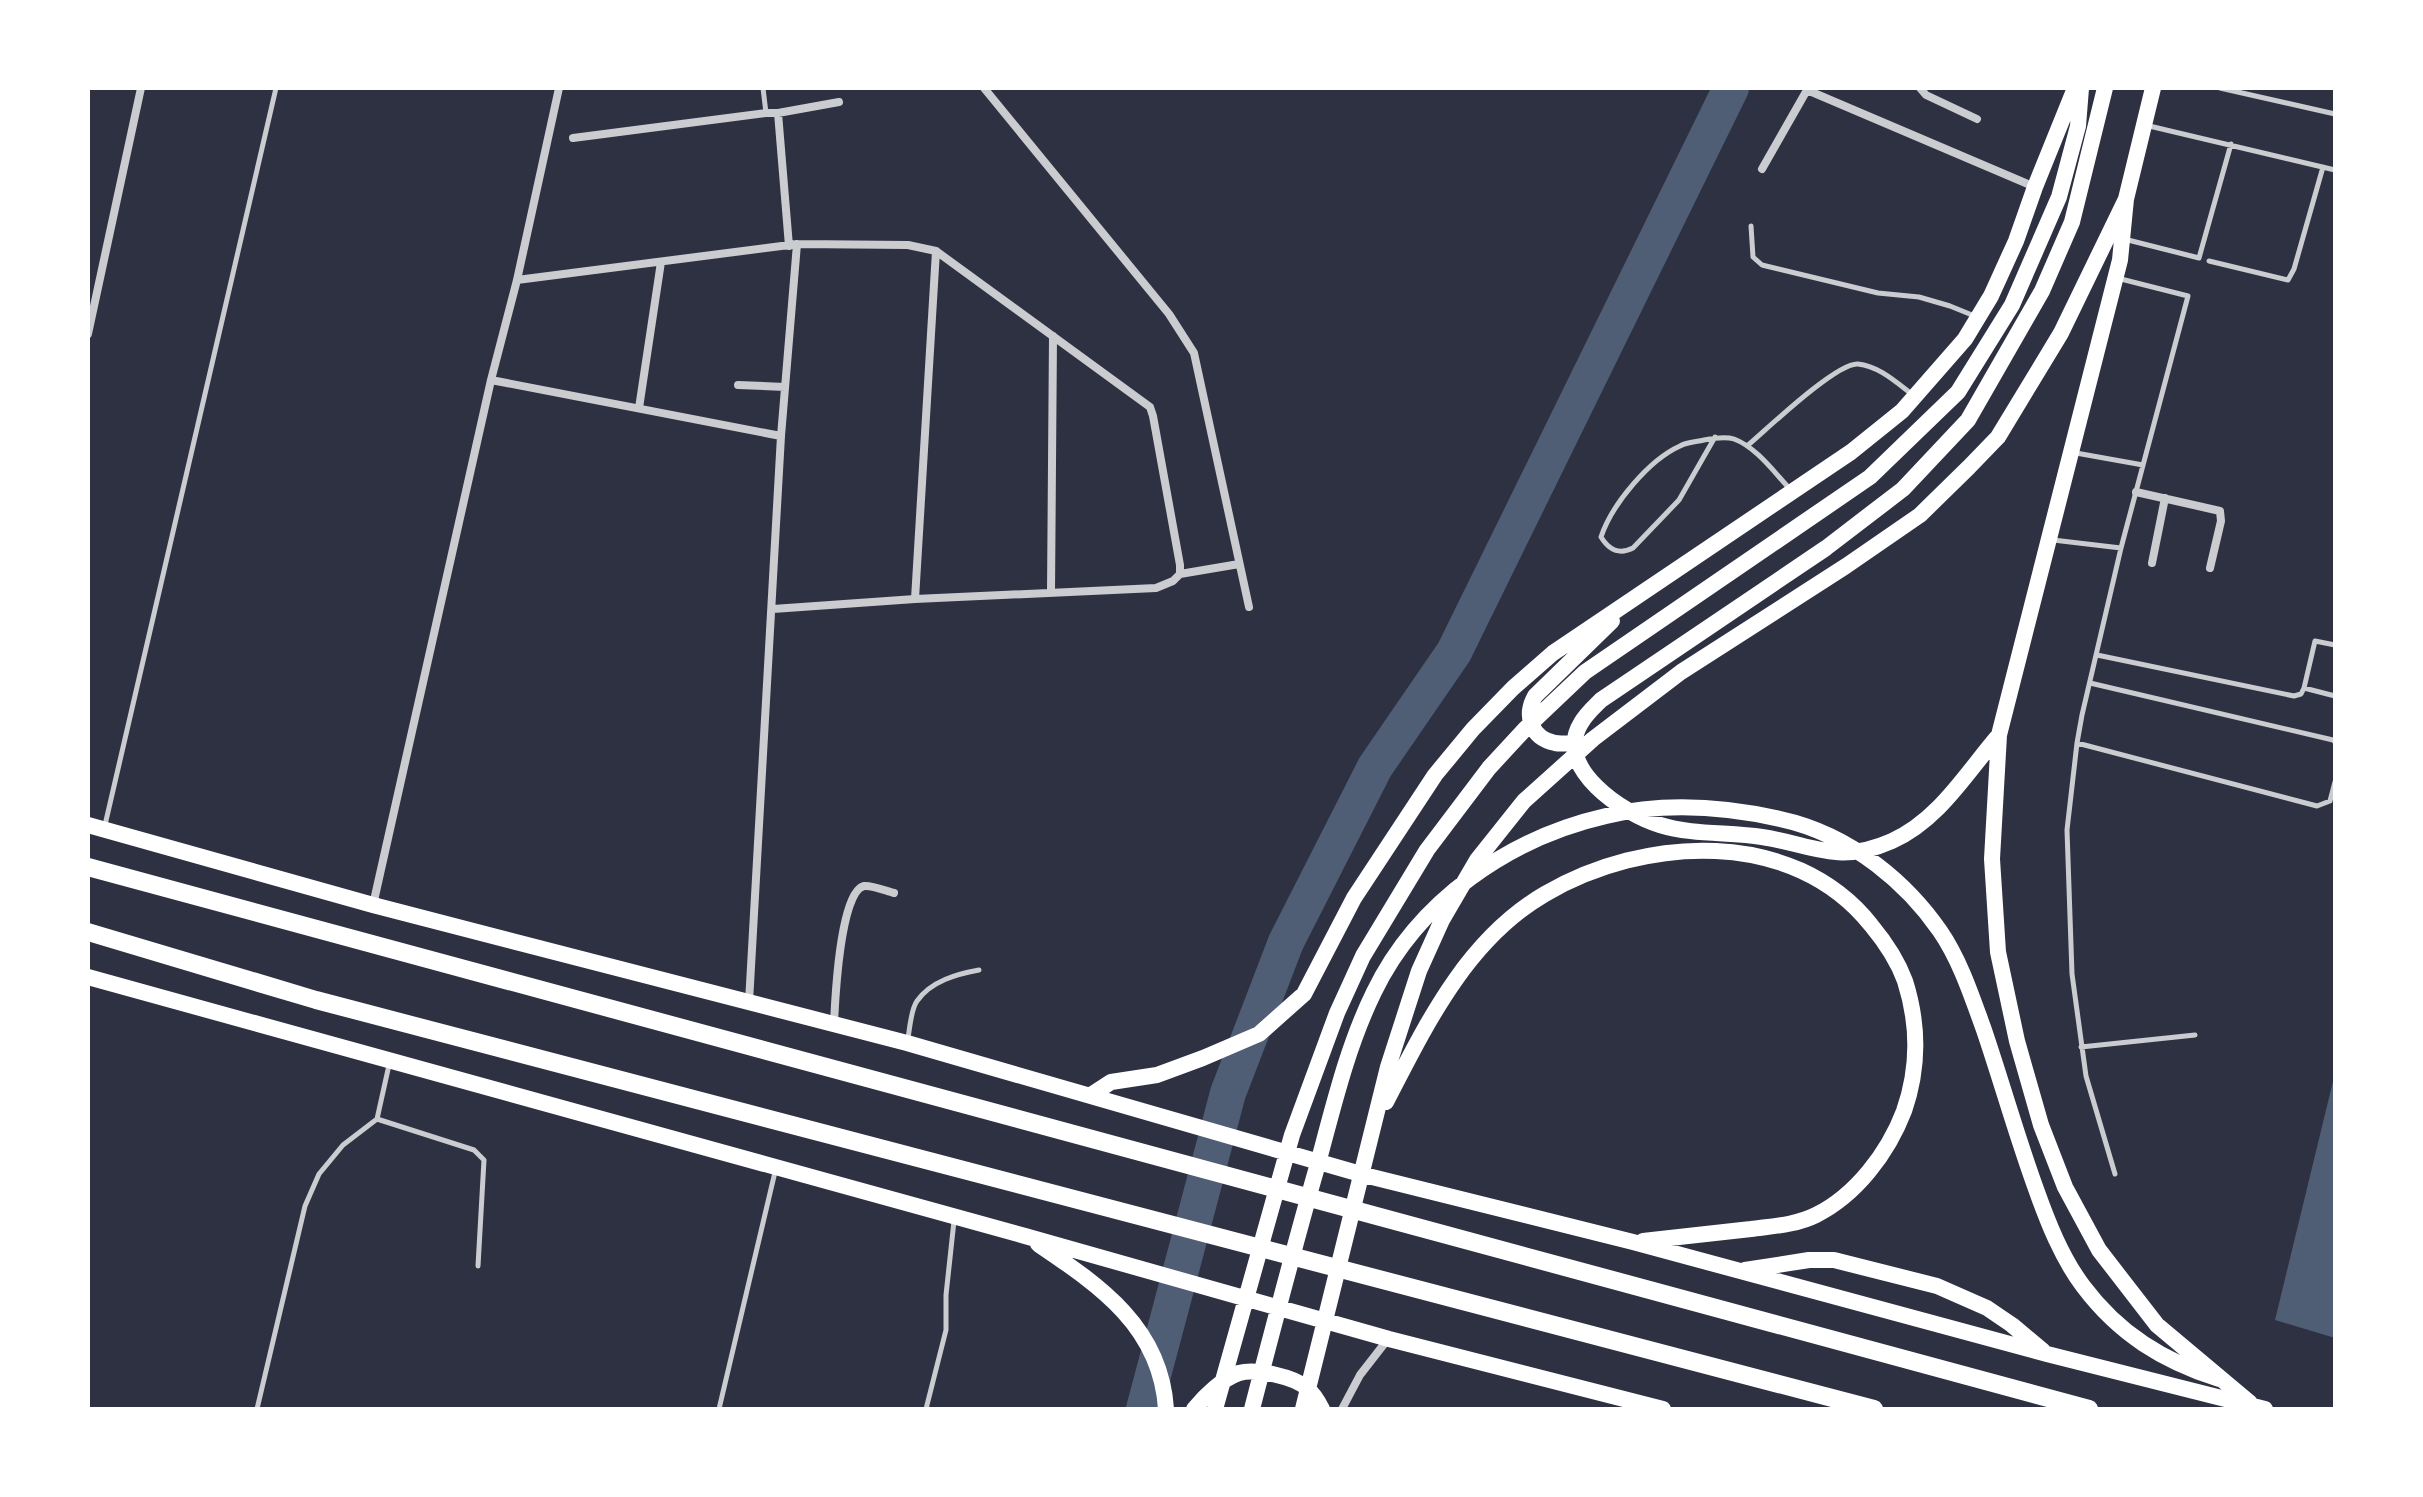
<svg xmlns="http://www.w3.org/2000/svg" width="2423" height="1497" font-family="Commissioner,sans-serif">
	<rect width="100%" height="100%" fill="#2d3142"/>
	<path fill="#4f5d75" d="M2335,1073V1338L2275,1320Z"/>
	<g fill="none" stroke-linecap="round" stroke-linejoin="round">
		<path stroke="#4f5d75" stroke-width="36" d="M1144,1409L1228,1093L1286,942L1375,767L1454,652L1731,88"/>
		<path stroke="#caccd0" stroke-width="5" d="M763,88L766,113
			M2220,88L2335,114
			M2145,125L2335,170
			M1751,226L1753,257L1762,265L1878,293L1919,297L1950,306L1977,317
			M2124,239L2199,258L2231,144
			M2209,261L2288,280L2294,269L2323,167
			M1715,437L1679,500L1633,548C1619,555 1609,550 1601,537C1612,504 1649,460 1680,446C1687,442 1696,442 1704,440C1714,438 1725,436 1734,439C1756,447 1774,472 1789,488
			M1747,446C1767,429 1837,362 1858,364C1879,366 1897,383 1913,395
			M2076,453L2143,465
			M2053,540L2121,548
			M2097,655L2294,696L2301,694L2304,688L2315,641L2335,645
			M2090,683L2333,740L2335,742
			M2304,688L2335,696
			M2077,743L2317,806L2330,801L2335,782
			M105,825L276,88
			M908,1038C910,1027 911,1009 917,1001C931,981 957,974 979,970
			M2081,1047L2195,1035
			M377,1119L474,1150L484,1160L478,1266
			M2115,1174L2086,1076L2072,974L2067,830L2077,743L2082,715L2121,548L2188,296L2117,278
			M257,1409L305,1206L319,1174L343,1145L377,1119L389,1065
			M719,1409L775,1172
			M926,1409L946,1330V1295L954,1221"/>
		<path stroke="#caccd0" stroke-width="8" d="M984,88L1169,314L1194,353L1249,607
			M1920,88L1926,95L1977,119
			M778,113L789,246
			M573,138L766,113H778L839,102
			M1762,169L1807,90L2035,187
			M517,280L797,244L908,245L936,251L1150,407L1153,416L1180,565V574L1173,581L1156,588L915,599L773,609
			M88,334L141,88
			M491,380L781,436
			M738,385L785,387
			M639,408L661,262
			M2136,492L2220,511L2221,521L2210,568
			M2152,563L2165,498
			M1180,574L1239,564
			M1051,593L1053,336
			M915,599L936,251
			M373,905L491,380L517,280L559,88
			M749,1002L781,436L797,244
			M834,1023C835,1002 840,891 864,886C872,885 886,891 894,893
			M1342,1409L1360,1375L1388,1339"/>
		<path stroke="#fff" stroke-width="16" d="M2153,88L2126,199L2120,260L1999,735L1992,859L1998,952L2017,1041L2041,1125L2065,1187L2099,1250L2157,1325L2250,1403
			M1999,735C1967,772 1939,820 1892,841C1838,865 1814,845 1762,837C1729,832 1692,835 1660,825C1624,814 1553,768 1581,723C1586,714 1594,707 1601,700L1826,548L1903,489L1968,420L2042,291L2072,222L2105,88
			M1576,743C1569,743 1561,744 1555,743C1531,738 1524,716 1535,696L1612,621
			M88,825L373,905L907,1043L1364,1175L1633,1242L2047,1354L2265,1409
			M88,977L1025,1236L1389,1339L1663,1409
			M1091,1095L1111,1082L1157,1075L1203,1058L1259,1034L1304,994L1354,898L1435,775L1473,729L1513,688L1553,653L1851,452L1902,411L1965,339L1991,296L2016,241L2035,187L2075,88
			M1386,1102C1426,1025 1466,940 1545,894C1644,836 1793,827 1871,925C1886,943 1897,959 1905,981C1919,1025 1919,1068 1904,1111C1888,1153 1856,1195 1816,1215C1796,1225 1773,1226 1751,1229C1715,1233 1679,1237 1643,1241
			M1038,1244C1100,1286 1161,1327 1166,1409
			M1745,1270L1809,1260H1834L1937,1286L1987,1308L2012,1325L2043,1351
			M1194,1409C1204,1397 1223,1378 1239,1373C1256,1368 1294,1377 1307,1388C1314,1394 1318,1401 1322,1409
			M1215,1409L1292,1135L1337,1013L1363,956L1427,850L1489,768L1526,728L1585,672L1870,477L1958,392L2012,305L2059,197L2078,126L2081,88
			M1252,1409C1273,1328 1294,1247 1317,1167C1333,1108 1347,1047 1374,992C1418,901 1509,838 1606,816C1664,802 1722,806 1780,819C1817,827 1847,842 1877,865C1902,884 1922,905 1940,931C1960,960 1972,997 1984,1030C2002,1083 2017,1137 2036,1189C2048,1223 2062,1258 2083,1286C2119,1334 2163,1361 2219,1379
			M1303,1409L1388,1067L1419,971L1442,920L1477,860L1524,801L1593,739L1681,672L1846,566L1920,515L1969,467L1998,437L2061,333L2126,199"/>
		<path stroke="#fff" stroke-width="18" d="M88,867L2089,1409
			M88,932L316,1000L1874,1409"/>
	</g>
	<rect width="2423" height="1497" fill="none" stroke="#ffffff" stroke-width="180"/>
</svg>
